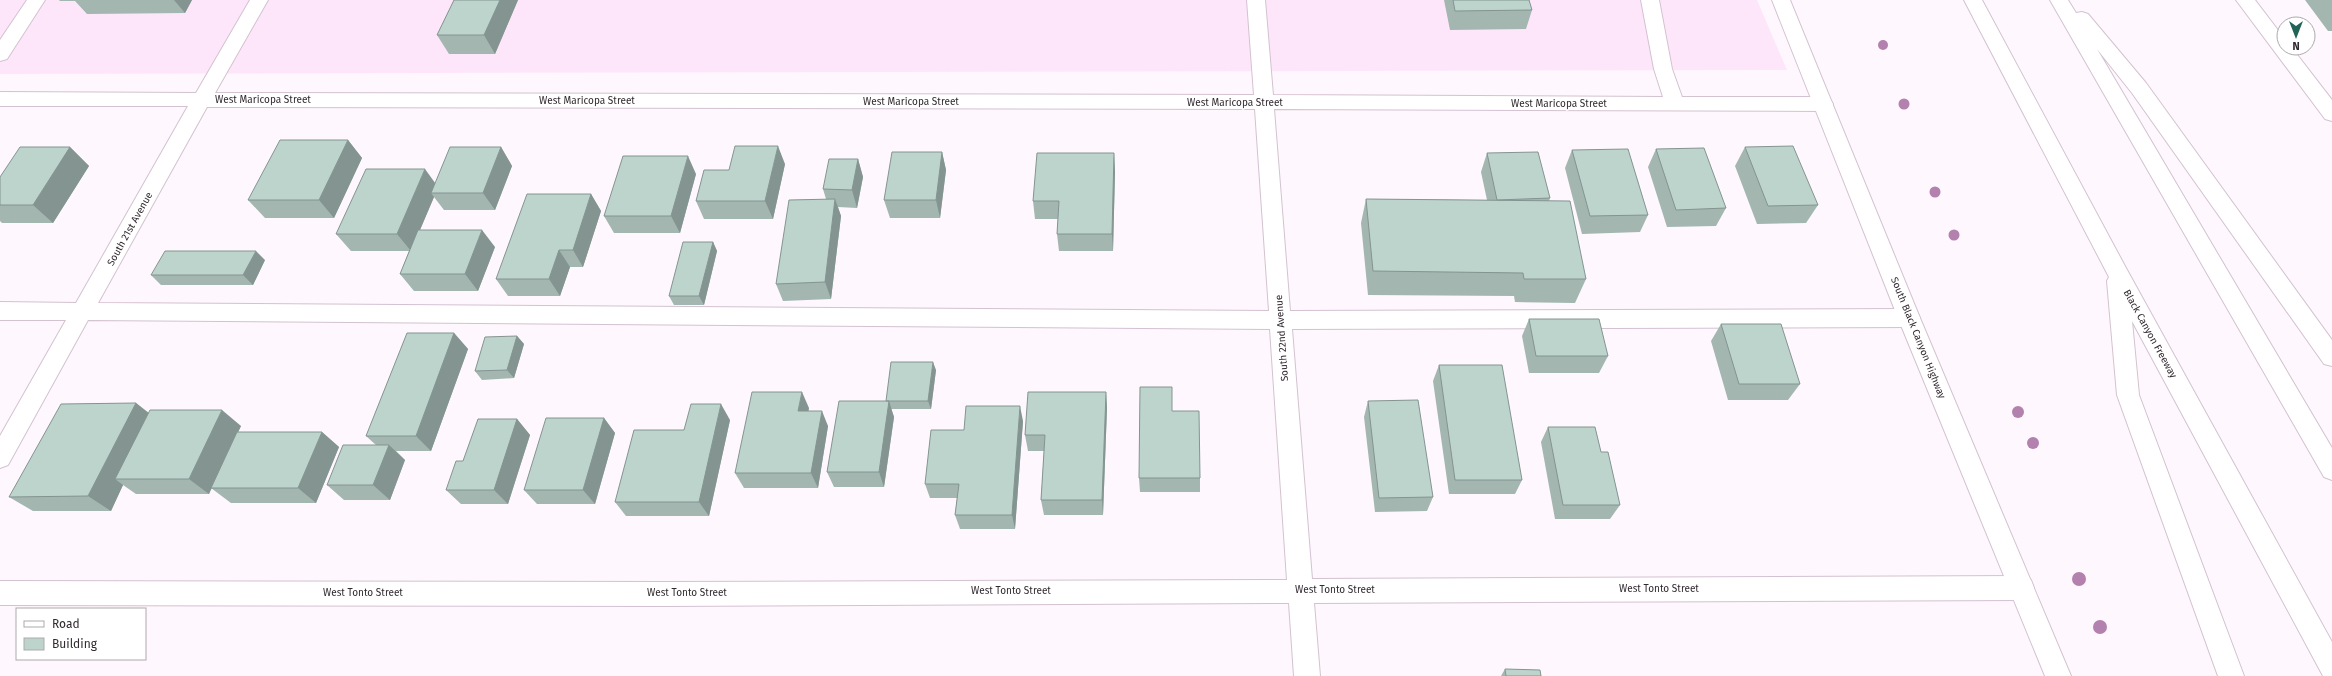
<svg xmlns="http://www.w3.org/2000/svg" width="2332" height="676" font-family="'Fira Sans',sans-serif">
	<rect width="100%" height="100%" fill="#fef7fd"/>
	<path fill="#fee6fa" d="M0,0H1757L1787,70L0,74Z"/>
	<g fill="none" stroke-linecap="round" stroke-linejoin="round">
		<defs>
			<path id="minor" d="M27,0H45L7,59L0,61V40Z
				M250,0H268L215,93L1254,95L1247,0H1265L1273,95L1663,97L1654,69L1641,0H1659L1672,69L1682,97H1823L1830,99L1833,104L1830,109L1823,111L1274,109L1290,311L1909,309L1917,312L1920,318L1917,324L1909,327L1292,329L1312,579L2022,576L2031,580L2034,588L2031,596L2022,600L1314,603L1320,676H1294L1289,603L664,606L0,605V581L664,582L1287,580L1270,329L88,320L8,465L0,468V436L66,320H0V302L76,303L188,106H0V92L196,93ZM207,107L1255,109L1269,311L98,303Z"/>
			<path id="major" d="M1772,0H1790L1920,318L2071,676H2045L1898,318Z
				M2236,0H2255L2284,38V48H2292L2332,100V121L2325,119Z"/>
			<path id="highway" d="M1964,0H1982L2126,268L2332,642V676H2323L2132,321L2139,395L2244,676H2218L2117,395L2107,281L2109,277Z
				M2050,0H2068L2076,13L2082,12L2088,14L2146,83L2332,340V366L2324,364L2132,93L2097,49L2332,448V480L2324,477Z"/>
		</defs>
		<use href="#minor" stroke="#d3c2d0" stroke-width="2"/>
		<use href="#major" stroke="#d3c2d0" stroke-width="2"/>
		<use href="#highway" stroke="#d3c2d0" stroke-width="2"/>
		<use href="#minor" fill="#fff" fill-rule="evenodd"/>
		<use href="#major" fill="#fff" fill-rule="evenodd"/>
		<use href="#highway" fill="#fff" fill-rule="evenodd"/>
	</g>
	<g fill="#b281ae">
		<circle cx="1883" cy="45" r="5"/>
		<circle cx="1904" cy="104" r="5.5"/>
		<circle cx="1935" cy="192" r="5.5"/>
		<circle cx="1954" cy="235" r="5.5"/>
		<circle cx="2018" cy="412" r="6"/>
		<circle cx="2033" cy="443" r="6"/>
		<circle cx="2079" cy="579" r="7"/>
		<circle cx="2100" cy="627" r="7"/>
	</g>
	<path fill="#a3b6b0" d="M59,0H192L185,13L87,14L75,1H60Z
		M454,0H518L495,54H449L437,35Z
		M1444,0H1529L1532,10L1526,29L1450,30Z
		M2305,0H2332V31H2328Z
		M348,140L362,158L334,218H265L248,200Z
		M70,147L89,166L53,223H2L0,221V177Z
		M501,147L512,166L495,210H444L434,197L420,230L495,247L478,291H414L400,274L409,251H351L336,234L435,183Z
		M1745,147L1818,205L1806,223L1757,224L1735,166Z
		M1656,149L1726,208L1716,226L1667,227L1648,167Z
		M1572,150L1648,215L1640,232L1582,234L1565,168Z
		M942,152L946,170L940,218H890L884,200Z
		M1114,153L1115,172L1113,251H1059L1057,234L1058,219H1035L1033,201Z
		M1487,153L1550,198L1549,201L1586,279L1575,303L1515,302L1514,296L1368,295L1361,223L1366,199L1487,200L1481,172Z
		M858,159L863,177L857,208L838,207L841,216L831,299L783,301L776,284L826,199L823,189Z
		M785,164L773,219H704L696,201Z
		M696,174L680,233H614L604,216Z
		M591,194L601,211L583,267H570L560,296H508L496,279Z
		M713,242L717,251L704,305H674L669,296Z
		M265,260L253,285H161L151,275Z
		M1529,319L1608,356L1599,373H1529L1522,336Z
		M1721,324L1800,384L1788,400H1728L1711,341Z
		M454,333L468,349L431,451H396L405,460L390,500H344L327,485L376,445L366,436Z
		M517,336L524,344L514,378L482,380L475,371Z
		M1439,365L1522,480L1515,494H1449L1433,381Z
		M936,370L931,409H891L894,417L884,487H834L827,472L886,401Z
		M1106,392L1107,408L1103,515H1044L1041,500L1044,451H1028L1025,435Z
		M1368,401L1433,497L1427,511L1375,512L1364,417Z
		M136,403L149,413L241,426L238,432H322L339,447L316,503H231L211,488L209,494H136L123,485L111,511H33L9,497Z
		M809,408L808,411L828,426L818,488H744L735,473Z
		M1172,411L1200,478V492H1140L1139,478Z
		M604,418L615,433L595,504H537L524,490Z
		M517,419L530,435L508,504H461L446,490L463,461Z
		M730,420L709,516H626L615,502L684,430Z
		M1023,421L1015,529H960L955,515L957,498H930L925,484L964,430Z
		M1548,427L1601,452L1620,505L1610,519H1555L1541,442Z
		M1505,669L1506,676H1501Z"/>
	<path fill="#849490" d="M174,0H192L185,13Z
		M500,0H518L495,54L484,35Z
		M348,140L362,158L334,218L319,200Z
		M778,146L785,164L773,219L765,201Z
		M70,147L89,166L53,223L33,205Z
		M501,147L512,166L495,210L483,193Z
		M942,152L946,170L940,218L936,200Z
		M1114,153L1115,172L1113,251L1112,234Z
		M688,156L696,174L680,233L671,216Z
		M858,159L863,177L857,208L852,190Z
		M425,169L438,187L431,193L434,197L411,251L397,234Z
		M591,194L601,211L583,267L573,250Z
		M835,199L841,216L831,299L825,282Z
		M482,230L495,247L478,291L465,274Z
		M713,242L717,251L704,305L699,296Z
		M559,250L570,267L560,296L549,279Z
		M256,251L265,260L253,285L243,275Z
		M454,333L468,349L431,451L416,436Z
		M517,336L524,344L514,378L507,370Z
		M933,362L936,370L931,409L928,401Z
		M802,392L809,408L806,426L798,411Z
		M1106,392L1107,408L1103,515L1102,500Z
		M889,401L894,417L884,487L879,472Z
		M136,403L156,419L115,479L123,485L111,511L88,496Z
		M721,404L730,420L709,516L699,502Z
		M1020,406L1023,421L1015,529L1012,515Z
		M222,410L241,426L209,494L189,479Z
		M822,411L828,426L818,488L811,473Z
		M604,418L615,433L595,504L583,490Z
		M517,419L530,435L508,504L494,490Z
		M322,432L339,447L316,503L298,488Z
		M389,445L405,460L390,500L373,485Z"/>
	<path fill="#bdd4cd" stroke="#849490" d="M454,0H500L484,35H437Z
		M1453,0H1529L1532,10L1455,11Z
		M280,140H348L319,200H248Z
		M735,146H778L765,201H696L704,170H729Z
		M1793,146L1818,205L1768,206L1745,147Z
		M20,147H70L33,205H0V177Z
		M450,147H501L483,193H431Z
		M1704,148L1726,208L1676,210L1656,149Z
		M1628,149L1648,215L1590,216L1572,150Z
		M892,152H942L936,200H884Z
		M1538,152L1550,198L1497,200L1487,153Z
		M1037,153H1114L1112,234H1057L1059,201H1033Z
		M623,156H688L671,216H604Z
		M829,159H858L852,190L823,189Z
		M366,169H425L397,234H336Z
		M527,194H591L573,250H559L549,279H496Z
		M835,199L825,282L776,284L789,200Z
		M1366,199L1570,201L1586,279H1524L1523,273L1373,271Z
		M418,230H482L465,274H400Z
		M683,242H713L699,296H669Z
		M165,251H256L243,275H151Z
		M1529,319H1599L1608,356H1536Z
		M1721,324H1781L1800,384H1739Z
		M407,333H454L416,436H366Z
		M517,336L507,370L475,371L485,337Z
		M891,362H933L928,401H886Z
		M1439,365H1502L1522,480H1455Z
		M1140,387H1172V411H1199L1200,478H1139Z
		M752,392H802L798,411H822L811,473H735Z
		M1028,392H1106L1102,500H1041L1045,435H1025Z
		M1418,400L1433,497L1379,498L1368,401Z
		M839,401H889L879,472H827Z
		M136,403L88,496L9,497L61,404Z
		M691,404H721L699,502H615L634,430H684Z
		M966,406H1020L1012,515H955L959,484H925L931,430H964Z
		M150,410H222L189,479H115Z
		M546,418H604L583,490H524Z
		M478,419H517L494,490H446L456,461H463Z
		M1548,427H1595L1601,452H1608L1620,505H1563Z
		M237,432H322L298,488H211Z
		M343,445H389L373,485H327Z
		M1505,669L1540,670L1541,676H1506Z"/>
	<g text-anchor="middle" dominant-baseline="central" stroke-width="3" stroke-linejoin="round" paint-order="stroke">
		<g font-size="10" fill="#312a30" stroke="#fff">
			<text x="263" y="100">West Maricopa Street</text>
			<text x="587" y="101">West Maricopa Street</text>
			<text x="911" y="102">West Maricopa Street</text>
			<text x="1235" y="103">West Maricopa Street</text>
			<text x="1559" y="104">West Maricopa Street</text>
			<text transform="translate(130 229) rotate(-61)">South 21st Avenue</text>
			<text transform="translate(2150 334) rotate(61)">Black Canyon Freeway</text>
			<text transform="translate(1282 338) rotate(-94)">South 22nd Avenue</text>
			<text transform="translate(1918 338) rotate(68)">South Black Canyon Highway</text>
			<text x="1659" y="589">West Tonto Street</text>
			<text x="1335" y="590">West Tonto Street</text>
			<text x="1011" y="591">West Tonto Street</text>
			<text x="363" y="593">West Tonto Street</text>
			<text x="687" y="593">West Tonto Street</text>
		</g>
	</g>
	<rect x="16" y="608" width="130" height="52" fill="#ffffff" stroke="#adaaac"/>
	<rect x="24" y="621" width="20" height="6" fill="#ffffff" stroke="#adaaac"/>
	<text x="52" y="628" font-size="12" fill="#312a30">Road</text>
	<rect x="24" y="638" width="20" height="12" fill="#bdd4cd" stroke="#adaaac"/>
	<text x="52" y="648" font-size="12" fill="#312a30">Building</text>
	<g transform="translate(2296 36) rotate(180)"><circle r="19" fill="#ffffff" stroke="#adaaac"/>
	<path d="M0-3L7 15L0 10L-7 15Z" fill="#206456"/>
	<text y="-6" font-size="11" font-weight="bold" text-anchor="middle" fill="#312a30">N</text>
	</g>
</svg>
